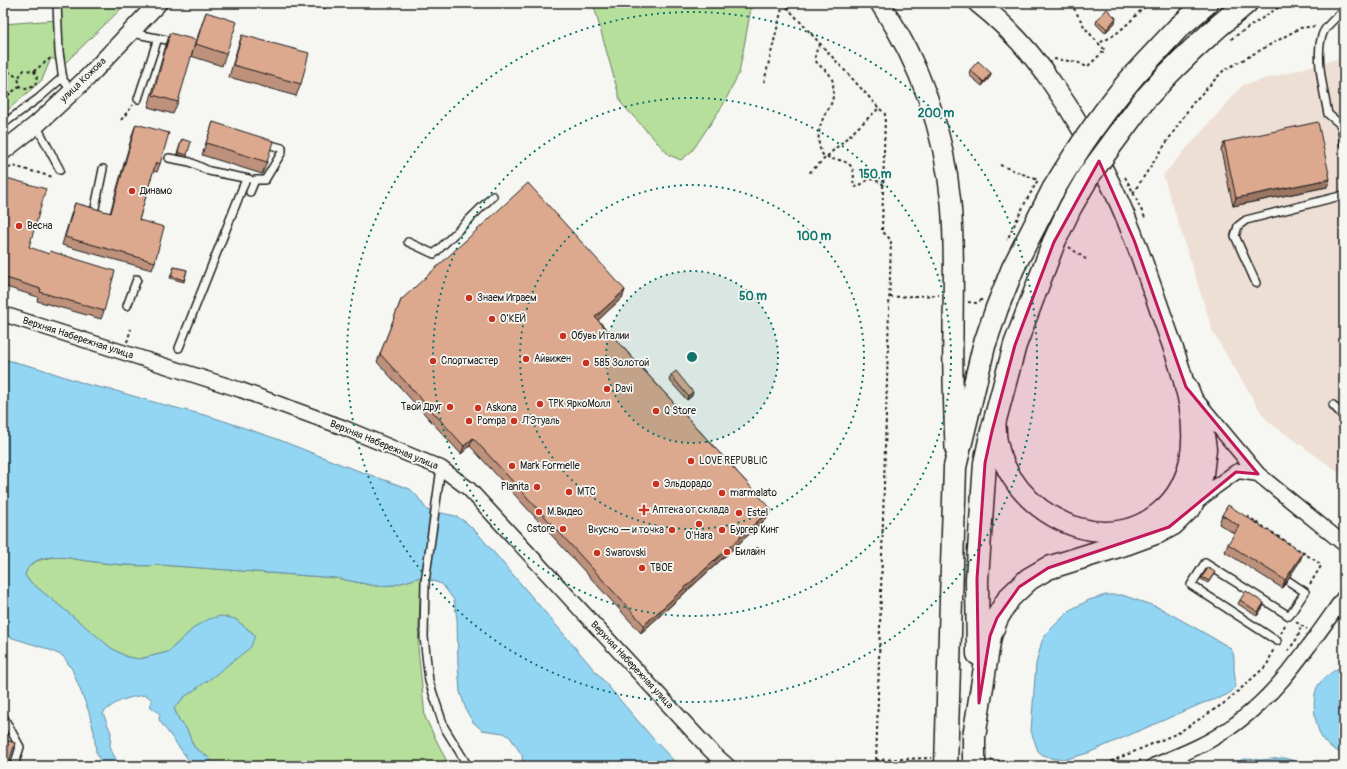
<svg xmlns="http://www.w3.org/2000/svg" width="1347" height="769" font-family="Pangolin,sans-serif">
	<rect width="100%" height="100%" fill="#f6f6f2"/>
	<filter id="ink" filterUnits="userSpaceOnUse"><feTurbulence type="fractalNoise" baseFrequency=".025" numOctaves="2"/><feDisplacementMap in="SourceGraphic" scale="8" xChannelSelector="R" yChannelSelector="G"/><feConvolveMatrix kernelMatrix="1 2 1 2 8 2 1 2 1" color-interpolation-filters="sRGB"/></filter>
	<g filter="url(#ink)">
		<path fill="#eedfd4" d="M1344,57V476L1269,422L1262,414L1213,332L1163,175L1243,85Z"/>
		<path fill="#b6df9c" stroke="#697e5c" d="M57,3H127L64,64L51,58L42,80L3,114V24L57,20Z
			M593,3H752L739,73L723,105L692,151L681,160L669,155L621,103Z
			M61,557C95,562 128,568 161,565L336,578L376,586L394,585L421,577L418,648L425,717L449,766H217L208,757L194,747L187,730L179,720L174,708L183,698L230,663L255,635L235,619L196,626L168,652L139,659L127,657L111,648L28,580L25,575C28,559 47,558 61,557Z"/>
		<path fill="#93d6f4" stroke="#638c9e" d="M3,359L38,368L89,385L116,391L157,403L212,417L277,439L345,466L410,489L417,496L427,510L456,516L467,523L479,535L655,741L679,766H523L522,755L510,737L504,733L482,730L473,722L467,712L460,692L458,664L457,619L454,600L442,584L421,577L394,585L376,586L336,578L161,565C135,567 113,564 87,561C74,559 58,555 44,558C35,560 27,566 25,575L28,580L97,636L111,648L127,657L140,659L168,652L196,626L209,619L221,616L235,619L255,635L251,647L210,679L183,698L174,708L179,720L187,730L194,747L208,757L217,766H193L159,720L160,714L150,706L152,700L146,695C129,697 116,700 103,713L111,733L110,746L112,752L120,766H103L96,752L94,732L89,712L72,669L63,656L45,648L3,635Z
			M1106,595H1122L1160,608L1229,647C1235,653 1234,659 1234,667C1234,674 1237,684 1234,689C1230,696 1210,701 1203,703L1088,753L1067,759H1054L1043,755L1038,751L1031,731L1036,664L1042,641L1047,633L1070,610L1089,600Z
			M1344,664V755C1337,751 1329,747 1324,741C1315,730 1310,696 1319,684C1325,676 1336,670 1344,664Z
			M1284,758L1302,763L1307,766H1227L1244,759L1261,760Z"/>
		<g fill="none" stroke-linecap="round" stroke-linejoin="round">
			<defs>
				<path id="service" d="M57,3L59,52L63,80L72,91
					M1344,10C1337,17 1327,24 1323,33C1314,54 1324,92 1328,114L1341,125L1344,144
					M132,33L177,42
					M138,99L158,38
					M3,124L39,98L63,77
					M36,125L60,170
					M169,158L190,162L209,171L249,179
					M250,192L255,180H265L282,152V148L263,143
					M95,208L103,169
					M408,242L434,254L493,196
					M1256,283L1235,236L1238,226L1246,220L1344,195
					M127,306L137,279
					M179,348L246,179
					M1333,405L1344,417
					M441,468L425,582L424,637L429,681L444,727L468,766
					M1277,641L1191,585L1205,563L1289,616L1305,592L1287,580
					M3,716L20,747L14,766"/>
				<path id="minor" d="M3,314L241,390L342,427L441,468L469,489L711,751L728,766
					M1197,401L1258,474L1344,544
					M1193,505L1215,487L1236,472L1239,471L1258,474
					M1153,766C1177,756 1201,747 1222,733C1274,701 1309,646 1344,597"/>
				<path id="tertiary" d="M3,151L36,125L87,78L158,3"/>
				<path id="secondary" d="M880,3C920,63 944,131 951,203C955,247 953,290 953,334C952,372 954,411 955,449
					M978,3C1006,25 1032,53 1052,83C1074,114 1093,147 1109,181C1129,220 1143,263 1158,305C1176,358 1209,430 1181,485C1176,495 1168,505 1158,513C1094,564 995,501 996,424"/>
				<path id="primary" d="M1136,73L1178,28L1207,3
					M1145,99C1176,64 1209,33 1246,3
					M978,654L977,579L985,463L992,431L1015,345L1054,242
					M946,766L955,467L984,346L997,308L1013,268L1053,190
					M974,766V737L990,636L997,618L1009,598L1029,579L1048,568L1128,543L1158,532L1173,524L1191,506L1202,474L1205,449L1202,429L1199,418L1186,387"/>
			</defs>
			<use href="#service" stroke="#1c1c1c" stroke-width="10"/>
			<use href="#minor" stroke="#1c1c1c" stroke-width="17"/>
			<use href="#tertiary" stroke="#1c1c1c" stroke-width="20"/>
			<use href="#secondary" stroke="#1c1c1c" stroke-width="22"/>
			<use href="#primary" stroke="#1c1c1c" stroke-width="25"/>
			<path stroke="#1c1c1c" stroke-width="2" stroke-dasharray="3 3" stroke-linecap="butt" d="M783,3L879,108L808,174
				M1071,3L1085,28L1099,44
				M785,6L788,3
				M1231,39L1285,3
				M820,44C806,67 826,64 832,79C834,84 833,90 833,95C833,102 829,108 825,114C818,128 815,145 825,158
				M1054,59L1077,62L1087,67L1105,50L1098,43C1119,36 1133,18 1148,3
				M3,68L17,77
				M34,71L37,78L35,86L26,89L20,86L18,78L24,70L34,71L52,57
				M764,82L783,4
				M3,99L20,86
				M121,120L133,105
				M827,156C831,160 834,159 839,160C854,163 855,172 853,185L856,187C869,181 868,174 884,185
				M1000,165L1038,180L1025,203L1007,240
				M3,171L13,166L53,177
				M1125,177L1131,188L1146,220
				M1133,193L1192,104L1223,71L1300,28L1317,26
				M1069,247L1087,260
				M890,297L939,295
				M968,302L976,303L983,299
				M127,342L131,329
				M1247,516L1319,563L1321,566L1310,584
				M1296,622L1307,629
				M1281,633L1286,623
				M1288,651L1298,637L1301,625
				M876,760L931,758
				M991,760L1026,763L1025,766
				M876,766L891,240L882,231L885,114L879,108
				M1100,766L1178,733L1226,702L1267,665L1274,648
				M1127,766L1142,760"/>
			<use href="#service" stroke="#f6f6f2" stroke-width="7"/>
			<use href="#minor" stroke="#f6f6f2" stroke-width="14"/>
			<use href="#tertiary" stroke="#f6f6f2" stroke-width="17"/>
			<use href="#secondary" stroke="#f6f6f2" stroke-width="19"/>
			<use href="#primary" stroke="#f6f6f2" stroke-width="22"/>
			<defs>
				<path id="primary-bridge" d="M1053,190C1078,148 1104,110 1136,73
					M1054,242L1070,208L1089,175L1145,99"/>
			</defs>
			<use href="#primary-bridge" stroke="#1c1c1c" stroke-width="25" stroke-linecap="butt"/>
			<use href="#primary-bridge" stroke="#f6f6f2" stroke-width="22"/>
		</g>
		<path fill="#bd917b" stroke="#1c1c1c" d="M313,3H328L325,9Z
			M206,12L226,54L222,66L191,56Z
			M1097,20L1115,23L1105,33L1096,24Z
			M170,33L178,102L173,114L148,107L166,45Z
			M242,35L301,84L296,96L229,77L238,46Z
			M970,70L991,73L990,77L982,86L969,75Z
			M213,122L267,162L262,174L202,155Z
			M136,124L160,164L157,172L153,171L139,220L155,262L152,270L62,245L72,211L75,203L110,213L133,132Z
			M182,139L187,155V157L177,154Z
			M1224,142L1327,187L1233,206L1221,150Z
			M3,177L29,247L104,311L101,319L37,301L38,297L3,286Z
			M174,267L187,270L184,282L170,278Z
			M625,290L622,298L598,320L771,509L768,517L641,633L470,446L461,454L377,362L401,300Z
			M671,375L692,396L687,400L669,380Z
			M1222,515L1300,561L1282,588L1225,552L1228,544L1235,534L1219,524Z
			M1214,574L1208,583L1201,579L1202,577Z
			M1240,600L1264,603L1263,607L1257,616L1238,604Z
			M3,739L15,743L7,766H3Z"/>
		<path fill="#9a7664" stroke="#1c1c1c" d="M1116,18L1115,23L1105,33L1107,29Z
			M991,73L990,77L982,86L984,82Z
			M1330,179L1327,187L1233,206L1236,198Z
			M625,290L622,298L592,326L595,317Z
			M693,392L692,396L687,400L688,396Z
			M473,438L470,446L461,454L464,446Z
			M771,509L768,517L641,633L644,625Z
			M1303,553L1300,561L1282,588L1285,580Z
			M1264,603L1263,607L1257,616L1258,612Z"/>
		<path fill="#dca98f" stroke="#1c1c1c" d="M1107,9L1116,18L1107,29L1097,20Z
			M206,12L237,22L226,54L196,44Z
			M170,33L196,40L178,102L153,95Z
			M242,35L309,53L301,84L233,65Z
			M978,61L991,73L984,82L970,70Z
			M213,122L273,141L267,162L206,143Z
			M1318,122L1330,179L1236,198L1224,142Z
			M136,124L169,133L160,164L156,162L139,220L164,227L155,262L65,237L75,203L111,213Z
			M182,139L191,142L187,155L178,152Z
			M3,177L46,189L29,247L49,254L50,251L115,271L104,311L40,292L41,289L3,277Z
			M528,183L625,290L595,317L771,509L644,625L473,438L464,446L380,354L401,300Z
			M174,267L187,270L184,280L171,276Z
			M676,371L693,392L688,396L671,375Z
			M1228,505L1303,553L1285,580L1228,544L1239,526L1222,515Z
			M1208,568L1215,572L1209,581L1202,577Z
			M1246,591L1264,603L1258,612L1240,600Z
			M3,739L15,743L8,765L3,764Z"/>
	</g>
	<path fill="#c2185b" fill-opacity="0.2" stroke="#c2185b" stroke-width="3" stroke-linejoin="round" d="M1099,161L1134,240L1186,387L1258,474L1236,472L1169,527L1048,568L1019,587L997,618L990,636L979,703L977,579L985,463L992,431L1015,345L1054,242Z"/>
	<circle cx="692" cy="357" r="86" fill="#0f766e" fill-opacity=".12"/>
	<g fill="none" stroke="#0f766e" stroke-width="2" stroke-dasharray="2 4">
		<circle cx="692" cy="357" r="86"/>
		<circle cx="692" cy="357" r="172"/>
		<circle cx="692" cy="357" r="259"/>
		<circle cx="692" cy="357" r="345"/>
	</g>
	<g fill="#c8321e" stroke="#f6f6f2" stroke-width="1.5">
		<circle cx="132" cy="191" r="4"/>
		<circle cx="19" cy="226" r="4"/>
		<circle cx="469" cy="298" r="4"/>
		<circle cx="492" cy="319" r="4"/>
		<circle cx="563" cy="336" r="4"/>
		<circle cx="526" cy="359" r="4"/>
		<circle cx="433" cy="361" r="4"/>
		<circle cx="586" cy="363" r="4"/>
		<circle cx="607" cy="389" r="4"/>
		<circle cx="540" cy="404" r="4"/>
		<circle cx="450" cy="407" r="4"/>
		<circle cx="478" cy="408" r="4"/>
		<circle cx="656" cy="411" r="4"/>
		<circle cx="469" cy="421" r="4"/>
		<circle cx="514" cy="421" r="4"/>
		<circle cx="691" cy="461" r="4"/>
		<circle cx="512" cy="466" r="4"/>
		<circle cx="656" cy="484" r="4"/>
		<circle cx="537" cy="487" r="4"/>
		<circle cx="569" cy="492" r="4"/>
		<circle cx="722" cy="493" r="4"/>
		<path d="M642 504h4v4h4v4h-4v4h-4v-4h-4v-4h4z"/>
		<circle cx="539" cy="512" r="4"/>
		<circle cx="739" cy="513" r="4"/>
		<circle cx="699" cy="524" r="4"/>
		<circle cx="563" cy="529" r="4"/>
		<circle cx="672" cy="530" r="4"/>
		<circle cx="722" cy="530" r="4"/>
		<circle cx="727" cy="552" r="4"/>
		<circle cx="597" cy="553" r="4"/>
		<circle cx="642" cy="568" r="4"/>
	</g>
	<g text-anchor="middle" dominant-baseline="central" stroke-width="3.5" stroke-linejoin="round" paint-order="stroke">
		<g font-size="10" fill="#1c1c1c" stroke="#f6f6f2">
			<text transform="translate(83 80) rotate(-44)">улица Кожова</text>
			<text transform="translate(78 338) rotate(18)">Верхняя Набережная улица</text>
			<text transform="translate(384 445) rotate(22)">Верхняя Набережная улица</text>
			<text transform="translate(632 665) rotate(47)">Верхняя Набережная улица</text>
		</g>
		<g font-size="10" fill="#1c1c1c" stroke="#f6f6f2" text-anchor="start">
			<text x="140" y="191">Динамо</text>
			<text x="27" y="226">Весна</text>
			<text x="477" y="298">Знаем Играем</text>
			<text x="500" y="319">О’КЕЙ</text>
			<text x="571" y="336">Обувь Италии</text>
			<text x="534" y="359">Айвижен</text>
			<text x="441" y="361">Спортмастер</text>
			<text x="594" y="363">585 Золотой</text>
			<text x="615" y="389">Davi</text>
			<text x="548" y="404">ТРК ЯркоМолл</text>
			<text x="442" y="407" text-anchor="end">Твой Друг</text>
			<text x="486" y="408">Askona</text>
			<text x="664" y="411">Q Store</text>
			<text x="477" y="421">Pompa</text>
			<text x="522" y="421">Л'Этуаль</text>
			<text x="699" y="461">LOVE REPUBLIC</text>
			<text x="520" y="466">Mark Formelle</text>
			<text x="664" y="484">Эльдорадо</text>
			<text x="529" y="487" text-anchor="end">Planita</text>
			<text x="577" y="492">МТС</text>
			<text x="730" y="493">marmalato</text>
			<text x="652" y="510">Аптека от склада</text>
			<text x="547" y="512">М.Видео</text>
			<text x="747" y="513">Estel</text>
			<text x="555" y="529" text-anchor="end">Cstore</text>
			<text x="664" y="530" text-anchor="end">Вкусно — и точка</text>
			<text x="730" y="530">Бургер Кинг</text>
			<text x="699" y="536" text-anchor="middle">O'Hara</text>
			<text x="735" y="552">Билайн</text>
			<text x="605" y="553">Swarovski</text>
			<text x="650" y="568">ТВОЕ</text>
		</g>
	</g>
	<circle cx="692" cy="357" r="6" fill="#0f766e" stroke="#f6f6f2" stroke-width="2"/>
	<g font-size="12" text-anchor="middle" font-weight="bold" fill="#0f766e" stroke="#f6f6f2" stroke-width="3.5" stroke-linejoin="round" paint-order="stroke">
		<text x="936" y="117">200 m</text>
		<text x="875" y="178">150 m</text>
		<text x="814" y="240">100 m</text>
		<text x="753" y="300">50 m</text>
	</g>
	<rect width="1347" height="769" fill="none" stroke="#f6f6f2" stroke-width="16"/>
	<rect x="8" y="8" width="1331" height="753" fill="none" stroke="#1c1c1c" stroke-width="1.5" filter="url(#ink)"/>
</svg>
